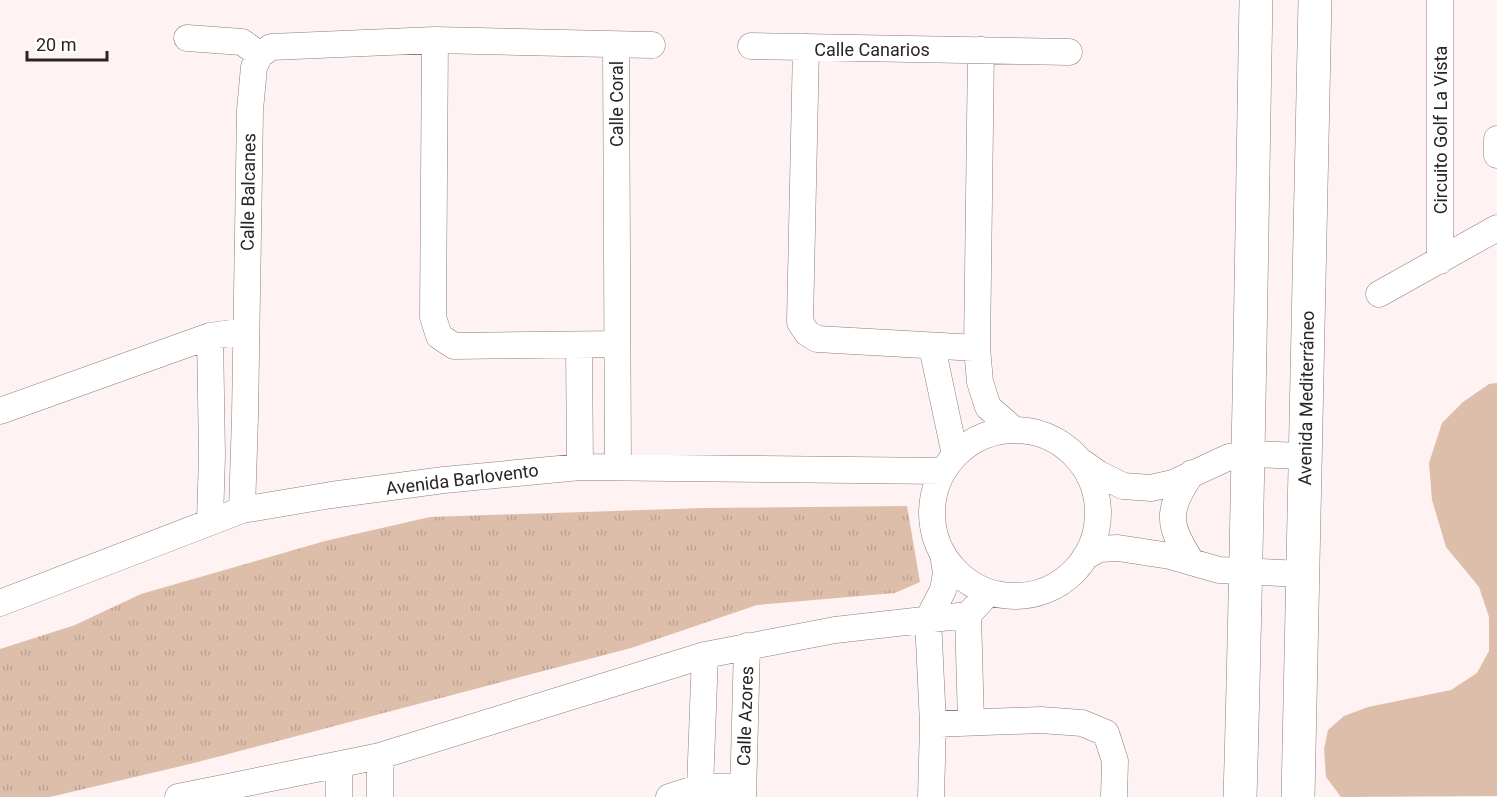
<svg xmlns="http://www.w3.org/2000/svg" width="1497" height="797" font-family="Roboto,sans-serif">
	<defs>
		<pattern id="park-tufts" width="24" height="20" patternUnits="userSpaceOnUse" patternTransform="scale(1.5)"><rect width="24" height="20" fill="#ddbeab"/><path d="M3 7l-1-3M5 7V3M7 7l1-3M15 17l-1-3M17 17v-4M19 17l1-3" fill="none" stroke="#bea393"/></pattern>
	</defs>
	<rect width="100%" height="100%" fill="#fff2f3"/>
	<path fill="#ddbeab" d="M1497,383V796L1341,797L1326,777L1324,749L1328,730L1344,716L1368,707L1451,690L1477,673L1489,651V617L1479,587L1446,547L1432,500L1429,463L1442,423L1463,402L1489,384Z"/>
	<path fill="url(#park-tufts)" d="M907,506L920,582L895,593L757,605L631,648L194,763L50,797H0V649L75,625L141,594L325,541L430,517L704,508Z"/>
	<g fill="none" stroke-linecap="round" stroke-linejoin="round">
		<defs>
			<path id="minor" d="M187,38L242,42L260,55
				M435,40L433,317L439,336L454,346L617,344
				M616,45L618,467
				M751,46L1069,52
				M806,47L800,322L807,333L817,339L977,348
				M981,50L977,348L980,382L988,407L1012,428
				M260,55L271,47L435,40L652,45
				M1497,139V155
				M1440,261V0
				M1379,294L1497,228
				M579,346L580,467
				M932,347L955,455
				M0,411L210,336L246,331
				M932 513a83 83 0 1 1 166 0a83 83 0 1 1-166 0Z
				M1082,462L1099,474L1123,486L1151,488L1173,483L1229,457L1247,454L1305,456
				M242,510L245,417L250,110L254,67L260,55
				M210,521L212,455L210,336
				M1085,557L1099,549L1118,548L1170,556L1219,570L1304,574
				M1192,562C1167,525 1166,510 1192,473
				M0,603L242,510L331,495L444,480L580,467L943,471
				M968,615L971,722
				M933,724L1041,720L1082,723L1106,733L1115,761L1114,797
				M700,787L705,655
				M178,797L380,756L705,655L835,630L968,615L989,592
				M339,797V765
				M380,797V756
				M669,797L700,787L743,786
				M743,797L747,646
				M931,797L933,724L928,619L943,590L946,573L943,554"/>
			<path id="tertiary" d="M1240,797C1248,531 1251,266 1256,0
				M1298,797L1315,0"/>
		</defs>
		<use href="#minor" stroke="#887d7e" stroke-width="27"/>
		<use href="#tertiary" stroke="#887d7e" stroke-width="34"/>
		<use href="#minor" stroke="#fff" stroke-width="26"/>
		<use href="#tertiary" stroke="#fff" stroke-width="33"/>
	</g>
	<g text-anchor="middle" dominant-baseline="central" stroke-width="4.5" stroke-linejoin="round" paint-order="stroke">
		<g font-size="18" fill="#292525" stroke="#fff">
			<text x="872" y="49">Calle Canarios</text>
			<text transform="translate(616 104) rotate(-90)">Calle Coral</text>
			<text transform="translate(1440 130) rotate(-90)">Circuito Golf La Vista</text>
			<text transform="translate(248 192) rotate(-89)">Calle Balcanes</text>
			<text transform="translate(1306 398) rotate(-89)">Avenida Mediterráneo</text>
			<text transform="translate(462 479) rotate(-7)">Avenida Barlovento</text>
			<text transform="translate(745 716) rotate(-88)">Calle Azores</text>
		</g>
	</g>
	<path d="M27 51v9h80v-9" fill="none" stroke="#292525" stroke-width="3"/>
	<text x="36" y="51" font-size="18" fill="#292525" stroke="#ffffff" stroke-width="4.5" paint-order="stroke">20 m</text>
</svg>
